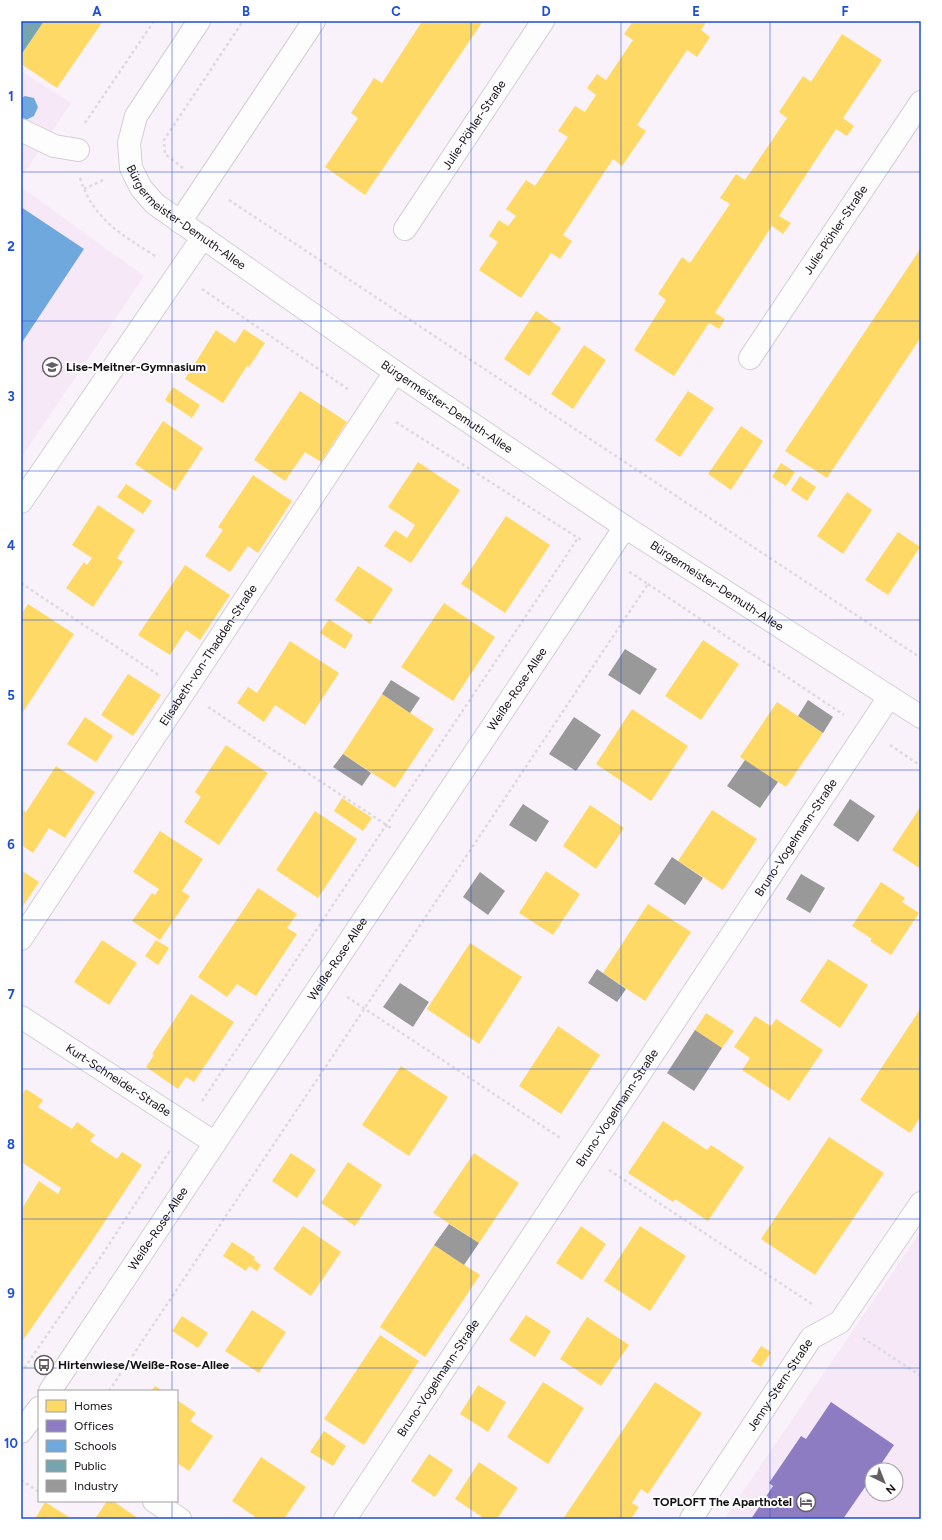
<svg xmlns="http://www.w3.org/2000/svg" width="942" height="1540" font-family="Figtree,sans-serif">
	<rect width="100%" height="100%" fill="#faf2fa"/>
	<path fill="#f6e8f7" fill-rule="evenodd" d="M21,71L71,103L21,178Z
		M21,187L144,276L21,458Z
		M921,1231V1519H724ZM872,1470H896V1494H872Z"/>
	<path fill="#ffd966" d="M44,21H103L57,88L21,64V55Z
		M418,21H483L365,195L325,167L358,118L351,113L374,78L382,83L421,23Z
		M633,21H707L701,30L710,37L697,57L687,50L637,125L646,131L622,166L613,159L563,235L572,241L560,259L551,253L521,298L479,270L498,242L489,236L499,220L508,226L516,216L506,209L526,180L535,186L568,137L558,131L575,106L585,112L596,95L587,88L597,74L606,80L633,40L624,34Z
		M842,34L882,60L843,118L854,126L847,136L836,129L779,216L791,223L783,234L772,226L715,313L725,319L719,329L709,323L674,376L634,350L666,300L658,294L682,257L690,263L730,204L720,198L736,174L745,180L787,118L779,112L803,76L811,82Z
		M921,248V337L827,478L785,451Z
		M536,311L561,328L529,376L504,359Z
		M244,329L265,343L249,367L247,366L223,403L185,379L216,330L235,343Z
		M584,345L606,360L573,409L551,394Z
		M173,387L200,405L192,418L165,400Z
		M300,391L347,422L321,462L305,452L285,481L254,460Z
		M688,391L714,408L680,457L655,440Z
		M163,421L203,448L175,491L135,464Z
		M741,426L763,441L731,490L708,474Z
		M418,462L460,490L411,563L384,546L395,530L407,538L415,525L388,507Z
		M781,463L795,472L786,486L772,477Z
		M253,475L292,501L258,553L248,546L230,572L205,556L223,530L218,527Z
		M800,476L816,487L807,501L791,490Z
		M126,484L152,501L143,514L117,497Z
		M847,492L872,510L843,554L817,536Z
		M98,505L135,530L117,558L123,562L93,607L66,588L84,562L87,565L92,558L72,545Z
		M506,516L550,545L505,613L461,584Z
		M898,532L920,547L888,595L865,580Z
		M185,565L230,595L200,640L186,630L170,655L138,635Z
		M358,566L393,589L370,624L335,600Z
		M444,603L495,637L453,701L401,667Z
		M28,604L74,634L23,712L21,710V615Z
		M329,619L353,635L345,649L320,633Z
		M703,640L739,664L701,720L665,696Z
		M290,641L339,673L305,725L275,705L264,722L237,703L248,687L257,693Z
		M128,674L161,695L133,736L101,715Z
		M382,694L434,729L395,788L343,754Z
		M777,702L823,733L786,787L740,757Z
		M632,709L688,746L651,801L596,764Z
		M85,717L113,736L96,762L67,744Z
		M226,745L268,773L219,845L184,822L201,797L195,792Z
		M56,766L95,792L65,838L49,828L33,853L21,845V809L26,812Z
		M342,798L372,818L363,831L334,811Z
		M590,805L624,828L596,869L563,846Z
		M921,806V869L892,850Z
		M712,810L757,839L723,890L678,861Z
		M315,811L357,839L318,898L276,870Z
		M160,831L203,859L182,891L190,896L160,940L132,921L152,893L155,895L159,889L133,872Z
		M21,870L39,882L21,909Z
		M546,871L580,894L553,935L519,913Z
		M881,882L905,898L902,902L919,913L891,955L870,941L872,939L852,926Z
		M258,888L297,914L287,928L297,934L256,996L237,984L227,997L198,977Z
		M648,904L691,932L645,1001L603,973Z
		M102,940L137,963L109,1005L74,982Z
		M156,940L169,948L158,965L145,956Z
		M470,943L522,977L479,1044L427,1009Z
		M828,959L868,985L840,1028L800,1001Z
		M191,994L234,1022L194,1082L186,1077L178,1089L146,1067L154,1055L152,1054Z
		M921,1008V1116L910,1133L860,1100Z
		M706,1013L734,1031L722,1048L695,1030Z
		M755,1016L771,1026L776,1019L823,1050L789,1101L742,1070L750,1058L734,1047Z
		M558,1026L600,1055L561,1114L519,1086Z
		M401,1066L448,1097L409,1156L362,1125Z
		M26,1089L43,1100L38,1107L72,1129L77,1122L95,1135L90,1141L117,1159L122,1152L142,1165L92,1241L21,1343V1210L39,1181L58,1194L61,1188L21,1162V1096Z
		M663,1121L707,1150L711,1145L744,1167L708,1221L675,1199L673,1202L628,1173Z
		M829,1137L884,1173L815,1275L761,1239Z
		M291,1153L316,1170L297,1198L272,1181Z
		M474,1153L519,1183L479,1243L433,1213Z
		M348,1162L382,1185L355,1226L321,1203Z
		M303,1226L341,1252L311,1296L273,1269Z
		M581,1226L606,1244L582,1280L556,1263Z
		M640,1226L686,1256L650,1311L604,1281Z
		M232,1242L255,1257L254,1260L261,1265L257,1271L249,1266L246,1271L223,1256Z
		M434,1245L480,1275L425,1357L380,1327Z
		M252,1310L286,1332L259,1373L225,1351Z
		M526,1315L551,1331L535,1357L509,1340Z
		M182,1316L208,1333L198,1348L172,1331Z
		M587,1317L629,1345L601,1386L560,1359Z
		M380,1335L419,1361L364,1445L324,1419Z
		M761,1346L771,1352L761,1367L751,1361Z
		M543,1382L584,1408L548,1464L507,1437Z
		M655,1382L702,1413L648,1494L641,1489L632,1503L639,1507L631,1519H563Z
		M478,1385L506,1402L488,1432L460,1414Z
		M155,1386L163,1391H151Z
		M177,1400L196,1413L190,1421L213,1436L189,1471L177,1463Z
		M324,1431L346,1446L333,1466L310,1452Z
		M429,1454L453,1470L435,1497L411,1481Z
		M261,1457L306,1487L284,1519H258L232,1501Z
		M479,1462L518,1488L497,1519H485L455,1499Z
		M107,1501H113L139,1519H95Z
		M45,1502L72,1519H35Z"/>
	<path fill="#8e7cc3" d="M831,1402L894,1445L877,1470H872V1477L843,1519H751L773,1486L769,1483L801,1436L806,1439Z"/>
	<path fill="#6fa8dc" d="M25,96L34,98L38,107L34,116L26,120L21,118V98Z
		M21,207L84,249L21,344Z"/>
	<path fill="#76a5af" d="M21,21H44L21,55Z"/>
	<path fill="#999" d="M625,649L657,669L640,695L608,675Z
		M391,680L420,698L410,713L382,694Z
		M808,700L833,717L823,733L798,716Z
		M574,717L601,735L576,771L549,754Z
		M343,754L371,773L362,786L333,767Z
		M745,760L778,782L760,808L727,786Z
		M850,799L875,816L858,842L833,825Z
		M523,804L549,821L536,842L509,825Z
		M672,857L703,878L685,905L654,884Z
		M480,872L505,891L488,915L463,897Z
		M801,874L825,888L810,913L786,899Z
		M597,969L626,989L617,1002L588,983Z
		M400,983L429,1002L413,1027L383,1007Z
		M695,1030L722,1048L694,1091L667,1073Z
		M449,1224L479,1243L464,1265L434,1245Z"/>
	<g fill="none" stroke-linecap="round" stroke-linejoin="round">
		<defs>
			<g id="minor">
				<path id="s1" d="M199,21L136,116L129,143L131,168L141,188L155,204L395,372L625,527L921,717"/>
				<path d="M21,130L54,146L78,150"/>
				<path d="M180,222L314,21"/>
				<path id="s2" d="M405,229L543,21"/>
				<path id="s3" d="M750,358L921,102"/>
				<path d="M21,502L203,237"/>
				<path id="s4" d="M21,939L395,372"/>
				<path id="s5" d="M21,1017L215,1143"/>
				<path id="s6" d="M50,1391L625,527"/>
				<path d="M21,1432L39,1408"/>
				<path d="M154,1501L180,1519"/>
				<path id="s7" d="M345,1519L889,697"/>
				<path id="s8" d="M691,1519L811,1338L840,1322L921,1203"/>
			</g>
		</defs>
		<use href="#minor" stroke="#d4ced4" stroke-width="24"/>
		<path stroke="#dddadd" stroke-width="2.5" stroke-dasharray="3 3" stroke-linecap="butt" d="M85,123L154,21
			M183,168L165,154L164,140L243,21
			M80,178C93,219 121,234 155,256
			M84,189L105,179
			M229,200L921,658
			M202,289L349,390
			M396,422L583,541
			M21,583L160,676
			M648,584L844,715
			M208,707L391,828
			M890,745L921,766
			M347,997L562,1139
			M202,1101L578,538
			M609,1170L812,1304
			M863,1338L921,1376
			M21,1373L102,1255L171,1149
			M109,1391L648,584L628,571
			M21,1480L39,1492"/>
		<use href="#minor" stroke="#fefdfe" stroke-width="22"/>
	</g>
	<path fill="none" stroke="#1d4ed8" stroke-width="1" stroke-opacity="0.55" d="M172,21V1391M321,21V1519M471,21V1519M621,21V1519M770,21V1519M21,172H921M21,321H921M21,471H921M21,620H921M21,770H921M21,920H921M21,1069H921M21,1219H921M21,1368H921M172,1501V1519"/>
	<defs>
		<symbol id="school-ring" viewBox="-11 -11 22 22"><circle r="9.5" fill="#fff" stroke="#655f65" stroke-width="1.5"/><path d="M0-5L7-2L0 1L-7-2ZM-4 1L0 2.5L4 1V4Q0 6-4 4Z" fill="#655f65"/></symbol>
		<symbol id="bus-ring" viewBox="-11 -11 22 22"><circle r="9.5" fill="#fff" stroke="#655f65" stroke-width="1.5"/><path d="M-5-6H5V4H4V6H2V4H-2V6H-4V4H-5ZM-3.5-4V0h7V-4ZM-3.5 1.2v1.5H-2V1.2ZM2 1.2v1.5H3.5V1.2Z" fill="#655f65"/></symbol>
		<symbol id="hotel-ring" viewBox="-11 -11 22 22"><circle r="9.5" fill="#fff" stroke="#655f65" stroke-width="1.5"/><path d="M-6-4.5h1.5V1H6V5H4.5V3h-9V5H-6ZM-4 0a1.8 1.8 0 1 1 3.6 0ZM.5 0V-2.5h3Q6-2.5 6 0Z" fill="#655f65"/></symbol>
	</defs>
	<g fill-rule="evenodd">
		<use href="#school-ring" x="41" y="356" width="22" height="22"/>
		<use href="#bus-ring" x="33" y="1354" width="22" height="22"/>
		<use href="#hotel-ring" x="795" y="1491" width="22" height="22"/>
	</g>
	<g text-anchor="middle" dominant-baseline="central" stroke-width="4" stroke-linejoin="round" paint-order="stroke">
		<g font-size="12" fill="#151015" stroke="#fff">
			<text stroke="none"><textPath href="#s2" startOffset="125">Julie-Pöhler-Straße</textPath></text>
			<text stroke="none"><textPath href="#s1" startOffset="242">Bürgermeister-Demuth-Allee</textPath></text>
			<text stroke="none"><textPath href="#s3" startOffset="154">Julie-Pöhler-Straße</textPath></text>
			<text stroke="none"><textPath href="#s1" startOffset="566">Bürgermeister-Demuth-Allee</textPath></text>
			<text stroke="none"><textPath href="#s1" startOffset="890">Bürgermeister-Demuth-Allee</textPath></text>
			<text stroke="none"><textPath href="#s4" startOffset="340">Elisabeth-von-Thadden-Straße</textPath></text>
			<text stroke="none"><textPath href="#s6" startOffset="843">Weiße-Rose-Allee</textPath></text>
			<text stroke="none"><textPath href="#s7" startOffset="817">Bruno-Vogelmann-Straße</textPath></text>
			<text stroke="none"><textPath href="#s6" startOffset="519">Weiße-Rose-Allee</textPath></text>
			<text stroke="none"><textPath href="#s5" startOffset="116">Kurt-Schneider-Straße</textPath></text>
			<text stroke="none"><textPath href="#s7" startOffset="493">Bruno-Vogelmann-Straße</textPath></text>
			<text stroke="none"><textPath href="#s6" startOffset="195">Weiße-Rose-Allee</textPath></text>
			<text stroke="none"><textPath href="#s7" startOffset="169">Bruno-Vogelmann-Straße</textPath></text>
			<text stroke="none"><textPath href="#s8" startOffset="161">Jenny-Stern-Straße</textPath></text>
		</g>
		<g font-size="12" font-weight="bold" fill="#151015" stroke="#fff" text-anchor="start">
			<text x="66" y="367">Lise-Meitner-Gymnasium</text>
			<text x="58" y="1365">Hirtenwiese/Weiße-Rose-Allee</text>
			<text x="792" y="1502" text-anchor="end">TOPLOFT The Aparthotel</text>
		</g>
	</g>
	<rect width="942" height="1540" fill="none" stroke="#ffffff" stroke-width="44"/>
	<rect x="38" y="1390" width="140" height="112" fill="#ffffff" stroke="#a19fa1"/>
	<rect x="46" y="1400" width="20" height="12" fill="#ffd966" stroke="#a19fa1"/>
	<text x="74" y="1410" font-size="12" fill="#151015">Homes</text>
	<rect x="46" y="1420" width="20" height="12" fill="#8e7cc3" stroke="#a19fa1"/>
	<text x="74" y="1430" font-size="12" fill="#151015">Offices</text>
	<rect x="46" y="1440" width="20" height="12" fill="#6fa8dc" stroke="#a19fa1"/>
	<text x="74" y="1450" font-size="12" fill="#151015">Schools</text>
	<rect x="46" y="1460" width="20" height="12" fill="#76a5af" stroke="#a19fa1"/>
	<text x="74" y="1470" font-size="12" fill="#151015">Public</text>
	<rect x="46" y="1480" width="20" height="12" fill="#999999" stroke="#a19fa1"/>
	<text x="74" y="1490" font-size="12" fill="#151015">Industry</text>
	<g transform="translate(884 1482) rotate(137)"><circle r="19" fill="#ffffff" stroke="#a19fa1"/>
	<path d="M0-3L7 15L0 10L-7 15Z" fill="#655f65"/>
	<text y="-6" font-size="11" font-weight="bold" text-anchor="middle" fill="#151015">N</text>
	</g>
	<rect x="22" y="22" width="898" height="1496" fill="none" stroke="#1d4ed8" stroke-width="1.5"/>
	<g font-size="13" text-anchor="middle" font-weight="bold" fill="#1d4ed8">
		<text x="97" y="16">A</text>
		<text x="246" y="16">B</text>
		<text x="396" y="16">C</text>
		<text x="546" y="16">D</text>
		<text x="696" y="16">E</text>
		<text x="845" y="16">F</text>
		<text x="11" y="101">1</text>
		<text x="11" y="251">2</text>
		<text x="11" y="401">3</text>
		<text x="11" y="550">4</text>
		<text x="11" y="700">5</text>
		<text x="11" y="849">6</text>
		<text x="11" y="999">7</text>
		<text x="11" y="1149">8</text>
		<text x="11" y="1298">9</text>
		<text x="11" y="1448">10</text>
	</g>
</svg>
